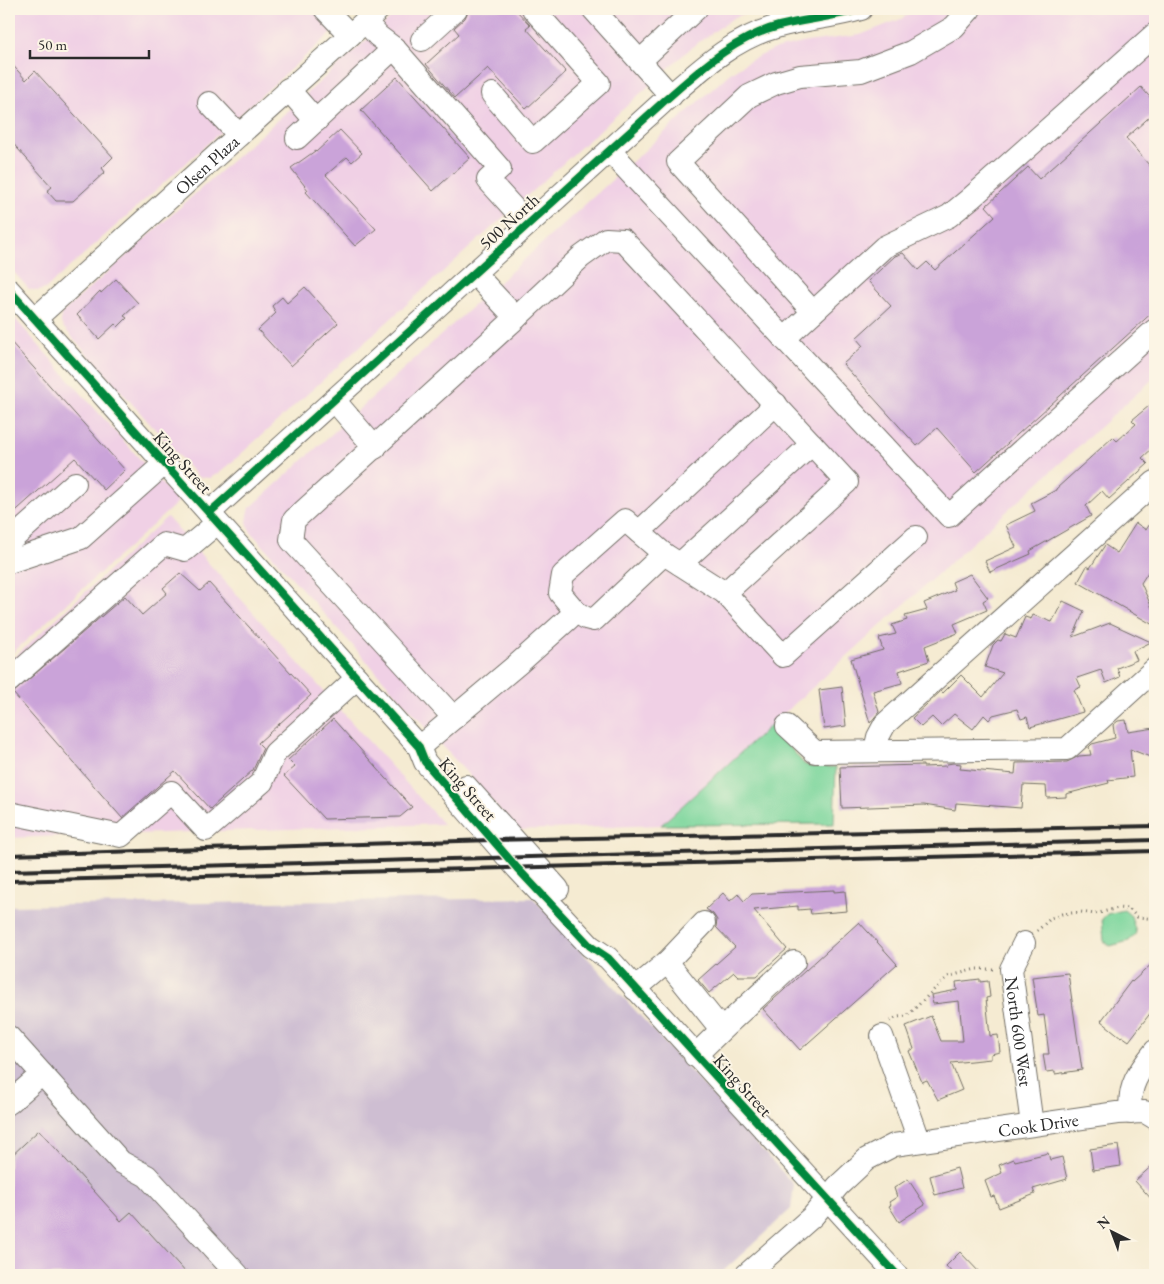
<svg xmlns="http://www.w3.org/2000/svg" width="1164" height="1284" font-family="'EB Garamond',serif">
	<rect width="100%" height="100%" fill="#fcf5e5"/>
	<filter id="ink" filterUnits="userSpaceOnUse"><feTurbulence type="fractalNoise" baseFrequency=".02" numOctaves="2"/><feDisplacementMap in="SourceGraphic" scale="10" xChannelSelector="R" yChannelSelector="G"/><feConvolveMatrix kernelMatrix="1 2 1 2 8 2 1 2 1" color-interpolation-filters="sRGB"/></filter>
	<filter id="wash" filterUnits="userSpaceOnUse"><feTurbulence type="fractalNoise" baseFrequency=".0096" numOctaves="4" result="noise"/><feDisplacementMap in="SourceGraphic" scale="20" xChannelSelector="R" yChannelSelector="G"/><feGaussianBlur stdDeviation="1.12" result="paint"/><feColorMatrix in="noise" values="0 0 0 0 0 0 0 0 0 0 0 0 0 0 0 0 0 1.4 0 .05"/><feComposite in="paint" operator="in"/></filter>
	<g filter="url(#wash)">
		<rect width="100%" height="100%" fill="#f5ebd2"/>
		<path fill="#f0d0e5" d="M9,9H358L45,289L38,291L29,289L9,267Z
			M401,9H756L733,18L692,47L222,471L210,478L198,477L64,328L61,323V314Z
			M918,9H1155V377L661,825L518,830L250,531L247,522L249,509L729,74L747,62L775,49L807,42L860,35L901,19Z
			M9,312L178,502L9,656Z
			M167,517L443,824L9,838V662Z"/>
		<path fill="#cebed2" d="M533,898L794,1185L791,1209L719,1275H9V906Z"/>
		<path fill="#7cd69c" stroke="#548064" d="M771,725L804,764L811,767H836L834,824L661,825Z
			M1124,910L1131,916L1136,933L1129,941L1110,946L1104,941L1102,919L1107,914Z"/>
		<g id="blocks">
			<path fill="#caa3d9" d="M469,9H515L530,25L526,28L566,72L526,109L488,68L455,98L426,64L459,34L454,28L465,18Z
				M9,61L26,80L35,71L113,157L102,168L105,172L73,201H56L47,191L52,187L9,139Z
				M397,77L470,158L433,191L361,110Z
				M1141,87L1155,103V112L1126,138L1155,172V310L976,472L937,428L917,446L843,364L863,346L856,338L891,306L868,281L895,256L903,253L918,270L927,262L935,270L995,216L986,206L1028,167L1039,179Z
				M340,130L362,153L352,162L347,157L326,175L376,229L355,246L306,192L308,190L291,168L315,151L316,152Z
				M116,279L138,303L124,316L127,318L118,327L115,324L99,339L77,315L100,291L101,293Z
				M305,287L338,323L291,366L258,330L276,313L272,306L282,297L287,303Z
				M9,340L125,470L104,490L75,458L9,517Z
				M1155,401V446L1142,458L1148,464L1109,499L1102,491L1086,506L1091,516L1030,551L1031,554L990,572L985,561L1016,547L1006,525L1035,511L1031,503L1056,490V489L1113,437L1117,441L1136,424L1132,420Z
				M1155,516V561L1141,583L1155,615V626L1078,582L1087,566L1090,568L1105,545L1117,553L1136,523L1146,530Z
				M180,573L200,591L209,583L311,695L258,743L263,748L253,770L210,809L175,771L122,818L13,693L125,596L142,615L167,593L163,588Z
				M970,574L988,598L983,601L987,610L954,624L958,633L925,646L929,661L899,671L902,683L873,691L879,712L870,723L851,659L883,650L879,638L896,634L892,625L907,620L905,616L927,610L924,603L955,590L952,582Z
				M1063,601L1084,611L1073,637L1110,623L1151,642L1133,651L1137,660L1117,668L1120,677L1106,683L1101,670L1077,678L1081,687L1074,690L1083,712L1030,727L1027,717L1021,719L1017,709L993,715L989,720L984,715L973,729L954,714L941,726L932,717L921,727L912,718L941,691L943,693L961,675L983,697L1003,673L985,667L993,645L998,640L1001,641L1005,634L1016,638L1025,617L1031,619L1033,615L1052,622Z
				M842,687L846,726L824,729L819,690Z
				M333,719L412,807L400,817L324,819L284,776L295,767L288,760Z
				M1126,720L1128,732L1155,728V759L1130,749L1133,777L1108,780L1109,783L1066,794V797L1047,798L1046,786L1023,785L1021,808L956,803L955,810L924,805L842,808L840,767L923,765V767L946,766L947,764L953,763L961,764L960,769L1015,774L1016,763L1067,762L1079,756L1091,755L1089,747L1092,744L1115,738L1113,725L1118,721Z
				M834,890V892L845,891L847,911L811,914L810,909L798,910V906L754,910L787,949L757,976H738L734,972L709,993L698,980L735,947L716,927L717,920L713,914L706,909L723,893L730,901L738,894L744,901L752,894Z
				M859,922L897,964L800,1050L763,1009Z
				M1155,961V1007L1129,1041L1122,1036L1121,1037L1101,1021L1131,981L1132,982Z
				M1068,973L1082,1070L1055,1074V1071L1046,1072L1043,1054H1049L1044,1015L1038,1016L1032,977Z
				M980,979V982L988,981L990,997L986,998L990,1036L998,1035L1000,1052L991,1054V1059L951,1063L962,1090L938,1100L927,1080L922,1082L909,1051L914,1049L906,1026L931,1016L941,1041H963L959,1001L933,1004L931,995L957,990L956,982Z
				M39,1130L121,1221L131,1212L188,1275H9V1158Z
				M1118,1145L1121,1166L1093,1170L1090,1149Z
				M1048,1153L1050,1160L1062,1157L1067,1179L1033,1189L1035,1194L999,1208L994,1196L991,1197L985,1181L1002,1173L999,1165L1014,1159L1015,1161Z
				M1155,1163V1203L1135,1181Z
				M957,1168L962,1188L935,1195L930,1176Z
				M908,1179L925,1205L899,1222L889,1206L891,1205L889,1202L897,1197L894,1188Z
				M960,1252L982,1275H954L946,1266Z"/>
		</g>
	</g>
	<g filter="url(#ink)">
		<use href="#blocks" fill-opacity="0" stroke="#726e65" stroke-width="1"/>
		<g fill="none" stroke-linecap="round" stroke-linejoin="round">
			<defs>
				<g id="minor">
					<path d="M325,9L350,35"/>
					<path d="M593,9L671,96"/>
					<path d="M365,21L378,36L394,48L500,169L488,180L528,224"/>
					<path d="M422,40L456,9"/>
					<path d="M640,61L696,9"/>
					<path d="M288,89L316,121"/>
					<path d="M492,94L533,142L599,83L533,9"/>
					<path d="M209,103L239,135"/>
					<path d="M297,138L394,48"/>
					<path d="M610,151L949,516L1155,330"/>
					<path d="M9,290L419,747L425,762L517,868L590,946L608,958L897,1275"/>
					<path d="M813,312L678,162L749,96L776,83L800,76L861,71L911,52L954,27L970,9"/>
					<path d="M516,318L581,257L606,239L623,240L847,482L725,593L664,554L625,520L563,575L560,593L576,612"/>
					<path id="s1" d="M35,319L379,9"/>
					<path d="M784,339L884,247L949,216L971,198L1155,34"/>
					<path d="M334,400L375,448"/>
					<path d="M209,513L662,103C698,72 732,38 779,26C806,19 834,17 861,9"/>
					<path d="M639,532L776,404"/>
					<path d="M9,542L75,483"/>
					<path d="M9,562L81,538L164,464"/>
					<path d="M680,564L812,444"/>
					<path d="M725,593L783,656L916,537"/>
					<path d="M9,681L164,544L185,550L217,523"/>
					<path d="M454,718L291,540L294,520L516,318L474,273"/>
					<path d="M787,726L815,752L1067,749L1155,669"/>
					<path d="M419,747L519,663L576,612L586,618L594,620L664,554"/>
					<path d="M875,750L878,737L885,724L1155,482"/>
					<path d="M466,786L558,889"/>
					<path d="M9,813L121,836L171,792L206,830L262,782L275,753L357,678"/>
					<path id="s2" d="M1024,943L1011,969L1032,1125"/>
					<path d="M667,962L704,923"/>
					<path d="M635,989L667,962L721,1029"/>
					<path d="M882,1036L919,1140"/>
					<path d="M9,1037L121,1162L147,1176L238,1275"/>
					<path d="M695,1056C727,1023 761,994 794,962"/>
					<path d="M9,1103L42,1074"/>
					<path d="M1131,1113C1127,1087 1139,1071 1155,1051"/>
					<path id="s3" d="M746,1275L813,1216L838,1186L867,1159L894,1145L1117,1113L1145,1112L1155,1118"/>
				</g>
			</defs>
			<use href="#minor" stroke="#726e65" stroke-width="24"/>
			<path stroke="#726e65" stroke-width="3" stroke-dasharray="1 4" stroke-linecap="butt" d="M1037,931L1051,918L1062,914L1081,912L1095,914L1118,908L1129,909L1137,917L1155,919
				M890,1021L897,1017L907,1016L947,977L976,969H993"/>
			<use href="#minor" stroke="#fff" stroke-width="22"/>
			<path stroke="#2b2b2b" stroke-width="4" d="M9,855L492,840L1155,826
				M9,871L1155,840
				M9,881L1155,851"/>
			<defs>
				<path id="cycleway" d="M9,290L419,747L425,762L517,868L590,946L608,958L897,1275
					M209,513L662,103C698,72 732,38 779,26C806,19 834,17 861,9"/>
			</defs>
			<use href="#cycleway" stroke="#fcf5e5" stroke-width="11"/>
			<use href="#cycleway" stroke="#00873e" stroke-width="8"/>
		</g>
	</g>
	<g text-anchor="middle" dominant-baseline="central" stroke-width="4" stroke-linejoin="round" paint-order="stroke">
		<g font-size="18" fill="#2b2b2b" stroke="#fcf5e5">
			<text stroke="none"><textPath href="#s1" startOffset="231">Olsen Plaza</textPath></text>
			<text transform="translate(509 221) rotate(-42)">500 North</text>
			<text transform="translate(183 462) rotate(48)">King Street</text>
			<text transform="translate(468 789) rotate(49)">King Street</text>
			<text stroke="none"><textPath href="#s2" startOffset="92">North 600 West</textPath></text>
			<text transform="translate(743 1085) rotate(48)">King Street</text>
			<text stroke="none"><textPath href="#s3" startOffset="344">Cook Drive</textPath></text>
		</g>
	</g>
	<rect width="1164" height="1284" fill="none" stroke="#fcf5e5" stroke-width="30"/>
	<g transform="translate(1112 1232) rotate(318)" stroke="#fcf5e5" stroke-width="4" paint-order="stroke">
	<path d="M0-4L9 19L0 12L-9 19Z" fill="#2b2b2b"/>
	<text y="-8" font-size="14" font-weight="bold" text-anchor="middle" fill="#2b2b2b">N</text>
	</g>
	<path d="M30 50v8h119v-8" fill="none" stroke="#2b2b2b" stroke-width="2.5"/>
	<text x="38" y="50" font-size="15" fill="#2b2b2b" stroke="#fcf5e5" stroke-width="4" paint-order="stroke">50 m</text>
</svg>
